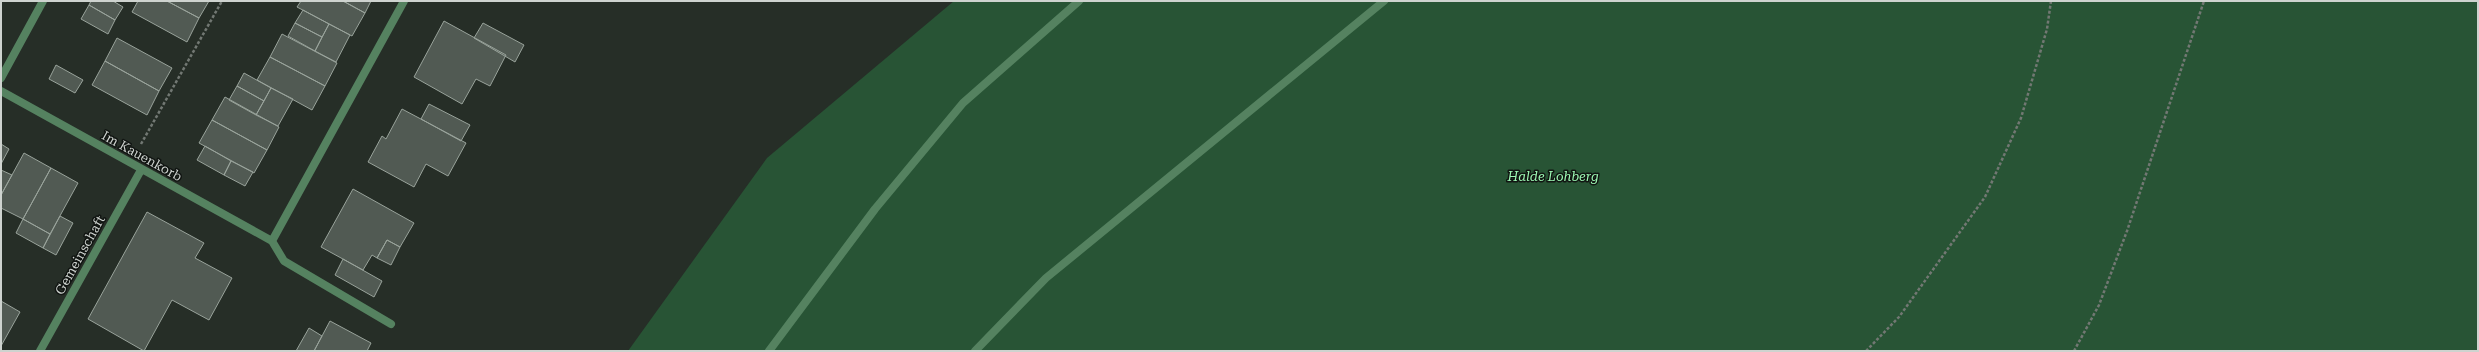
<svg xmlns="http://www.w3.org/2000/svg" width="2479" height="352" font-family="'Roboto Serif',serif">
	<rect width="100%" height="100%" fill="#262e27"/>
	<path fill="#285435" d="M954,1H2478V351H628L767,158Z"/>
	<path fill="#515a53" stroke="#99a39b" d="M91,1H113L123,7L115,20L89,5Z
		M138,1H167L199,18L187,42L132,12Z
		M167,1H209L199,18Z
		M301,1H343L365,13L352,36L297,7Z
		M343,1H371L365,13Z
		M89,5L115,20L108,34L81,19Z
		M303,10L329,24L322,37L295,23Z
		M444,21L506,55L490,86L476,79L462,104L414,77Z
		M295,23L322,37L315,51L288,36Z
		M483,23L524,45L515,62L474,38Z
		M329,24L350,35L336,62L315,51Z
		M282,34L337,63L325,86L270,57Z
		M117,38L172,68L159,91L105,61Z
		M270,57L325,86L312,110L257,80Z
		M105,61L159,91L147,115L92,85Z
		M56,65L83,80L75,93L49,79Z
		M244,73L271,88L264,101L237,86Z
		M237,86L264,101L256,115L229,100Z
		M271,88L293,99L278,126L256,115Z
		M225,97L279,127L267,150L212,120Z
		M429,104L470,125L461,141L421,119Z
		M402,109L466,143L448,176L426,164L414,187L368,162L382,136L386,139Z
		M212,120L267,150L254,173L199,143Z
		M1,144L9,149L1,164Z
		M205,146L231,161L224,175L197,160Z
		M24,153L51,168L23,219L1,208V195Z
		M231,161L253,172L245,186L224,175Z
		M51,168L78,183L50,234L23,219Z
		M1,170L12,175L1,195Z
		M353,189L414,223L400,247L387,240L377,258L372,255L363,270L321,247Z
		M147,212L204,243L195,258L232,278L209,320L172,300L144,351L88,319Z
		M60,216L73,223L56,255L43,248Z
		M23,219L50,234L43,248L16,233Z
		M387,240L400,247L391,265L377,258Z
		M343,259L382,281L374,297L335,275Z
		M1,301L20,312L1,346Z
		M330,321L371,343L367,351H314Z
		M309,328L322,336L314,351H296Z"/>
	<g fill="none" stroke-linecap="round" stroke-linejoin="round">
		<path stroke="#727873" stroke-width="2.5" stroke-dasharray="3 2" stroke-linecap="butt" d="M141,144L222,1
			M1866,351L1899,317L1985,197L2021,118L2047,29L2051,1
			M2074,351L2099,305L2127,231L2204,1"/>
		<path stroke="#558260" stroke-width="8" d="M769,351L875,209L963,103L1079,1
			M975,351L1046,278L1384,1"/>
		<path stroke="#558260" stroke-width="8" d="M1,78L43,1
			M1,91L272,241L284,261L391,324
			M272,241L404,1
			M40,351L141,170"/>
	</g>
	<g text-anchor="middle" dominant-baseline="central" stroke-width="3" stroke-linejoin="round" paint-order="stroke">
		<g font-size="13" fill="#ced3cf" stroke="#111512">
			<text transform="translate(142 156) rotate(29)">Im Kauenkorb</text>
			<text transform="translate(80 255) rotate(-61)">Gemeinschaft</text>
		</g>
		<g font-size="13" font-style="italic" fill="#9cf8b3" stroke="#111512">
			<text x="1553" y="176">Halde Lohberg</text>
		</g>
	</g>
	<rect width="2479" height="352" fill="none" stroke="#ced3cf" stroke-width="4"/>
</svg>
